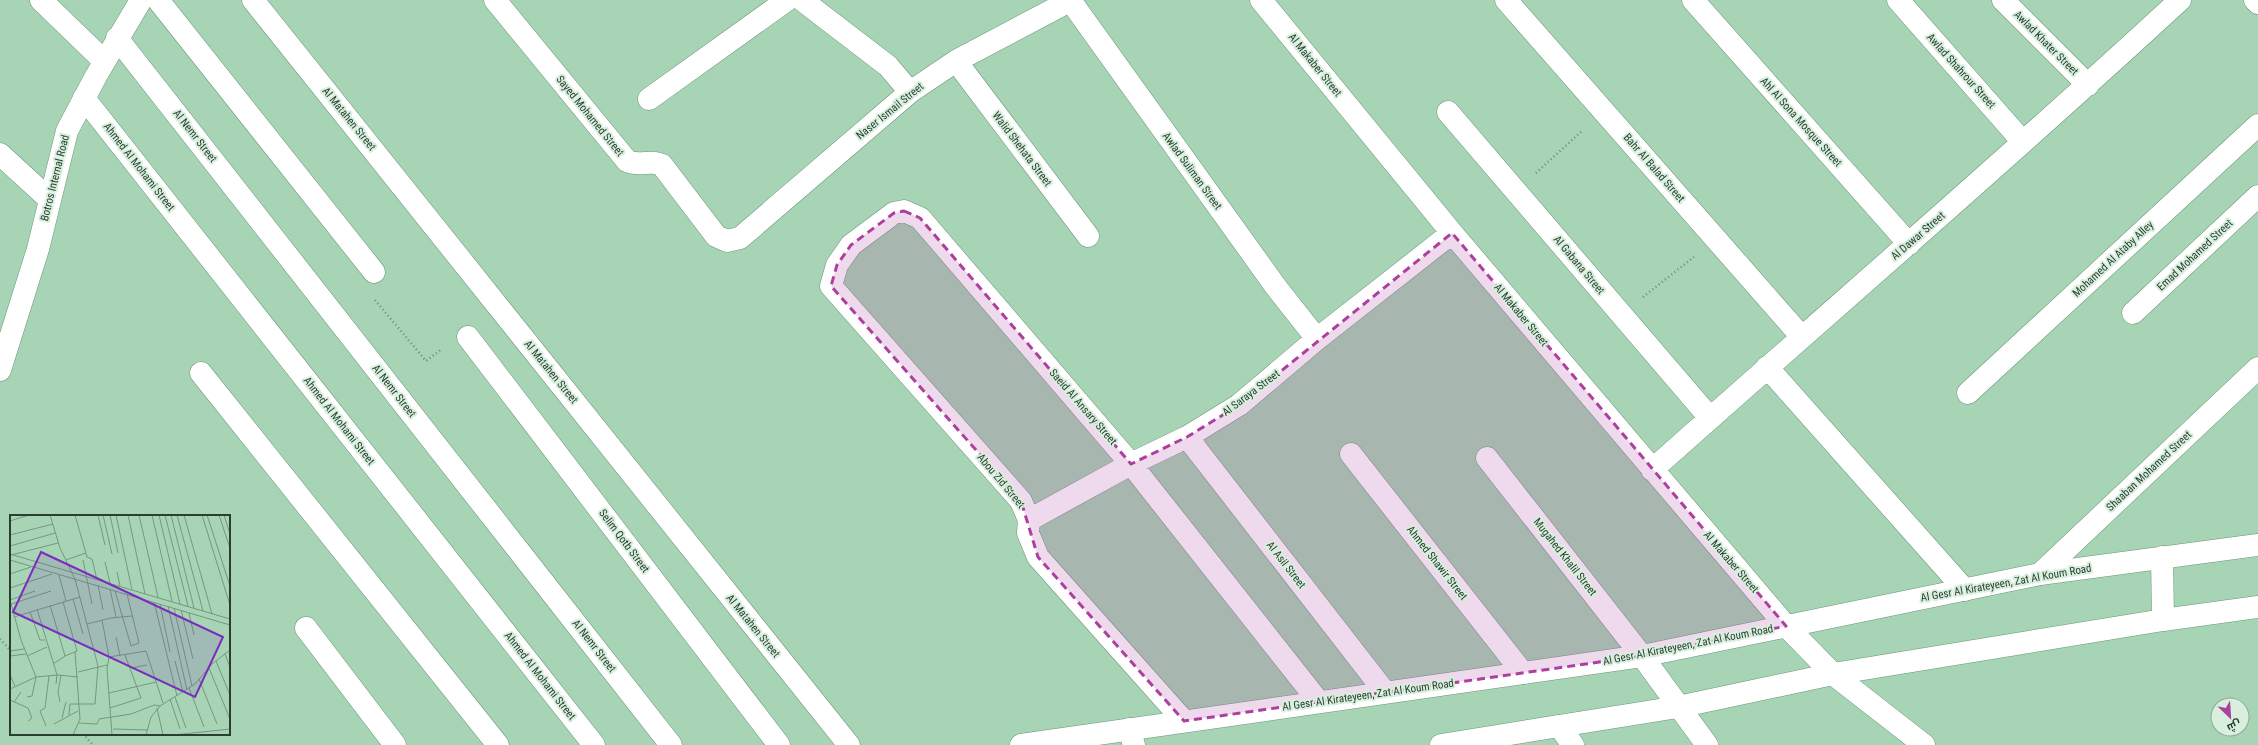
<svg xmlns="http://www.w3.org/2000/svg" width="2258" height="745" font-family="'Roboto Condensed',Cairo,sans-serif">
	<rect width="100%" height="100%" fill="#a7d4b4"/>
	<g fill="none" stroke-linecap="round" stroke-linejoin="round">
		<defs>
			<path id="street" d="M41,0L104,61
				M158,0L374,272
				M253,0L849,745
				M495,0L627,161C640,167 651,159 662,165L716,236L727,241L740,238L910,92L956,61L1060,6L1067,0
				M802,0L888,66L910,92
				M1070,0L1276,287L1317,339
				M1261,0L1452,233L1786,626L1833,674L1924,745
				M1506,0L1801,336
				M1693,0L1909,244
				M1898,0L2023,142
				M2003,0L2088,85
				M2255,0L2258,3
				M117,38L671,745
				M956,61L1088,236
				M84,98L594,745
				M649,99L787,0
				M1448,112L1710,418
				M0,154L49,199
				M2133,313L2258,196
				M468,337L779,745
				M1767,367L1965,590
				M201,373L498,745
				M1968,393L2258,125
				M1187,437L1385,692
				M1351,454L1523,673
				M1487,458L1642,656L1707,745
				M1652,470C1828,313 2007,160 2180,0
				M1029,520L1131,464L1187,437L1239,405L1317,339L1452,233
				M2040,574L2258,368
				M306,628L395,745
				M1184,721L1038,557L1028,533L1029,520L1021,501L831,286L837,265L851,245L894,213L904,211L920,218L1131,464L1319,702
				M1559,726L1573,745
				M1129,729L1134,745"/>
			<path id="secondary" d="M0,370L38,249L67,131L96,76L141,0
				M2162,557L2163,620
				M1021,745L1642,656L2040,574L2258,545
				M1441,745L1678,707L1833,674L2163,620L2258,607"/>
		</defs>
		<use href="#street" stroke="#6a9678" stroke-width="23"/>
		<use href="#secondary" stroke="#6a9678" stroke-width="23"/>
		<path stroke="#6d8d76" stroke-width="2.5" stroke-dasharray="1 3" stroke-linecap="butt" d="M1536,173L1583,130
			M1643,297L1694,257
			M375,300L426,361L442,349
			M0,639L11,651
			M83,734L93,745"/>
		<use href="#street" stroke="#fff" stroke-width="22"/>
		<use href="#secondary" stroke="#fff" stroke-width="22"/>
	</g>
	<path fill="#ad3f9e" fill-opacity="0.2" stroke="#ad3f9e" stroke-width="3" stroke-dasharray="8 5" stroke-linejoin="round" d="M904,211L920,218L1131,464L1187,437L1239,405L1452,233L1786,626L1642,656L1184,721L1038,557L1021,501L831,286L837,265L851,245L894,213Z"/>
	<g text-anchor="middle" dominant-baseline="central" stroke-width="4" stroke-linejoin="round" paint-order="stroke">
		<g font-size="11" fill="#2b3e31" stroke="#d8efde">
			<text transform="translate(2046 43) rotate(45)">Awlad Khater Street</text>
			<text transform="translate(1315 65) rotate(51)">Al Makaber Street</text>
			<text transform="translate(1961 71) rotate(48)">Awlad Shahrour Street</text>
			<text transform="translate(890 111) rotate(-39)">Naser Ismail Street</text>
			<text transform="translate(590 116) rotate(51)">Sayed Mohamed Street</text>
			<text transform="translate(349 119) rotate(51)">Al Matahen Street</text>
			<text transform="translate(1801 122) rotate(48)">Ahl Al Sona Mosque Street</text>
			<text transform="translate(195 136) rotate(52)">Al Nemr Street</text>
			<text transform="translate(1022 149) rotate(53)">Walid Shehata Street</text>
			<text transform="translate(139 167) rotate(52)">Ahmed Al Mohami Street</text>
			<text transform="translate(1654 168) rotate(49)">Bahr Al Balad Street</text>
			<text transform="translate(1192 171) rotate(54)">Awlad Suliman Street</text>
			<text transform="translate(55 178) rotate(-76)">Botros Internal Road</text>
			<text transform="translate(1918 236) rotate(-41)">Al Dawar Street</text>
			<text transform="translate(2195 255) rotate(-43)">Emad Mohamed Street</text>
			<text transform="translate(2113 259) rotate(-43)">Mohamed Al Ataby Alley</text>
			<text transform="translate(1579 265) rotate(50)">Al Gabana Street</text>
			<text transform="translate(1521 315) rotate(50)">Al Makaber Street</text>
			<text transform="translate(551 372) rotate(51)">Al Matahen Street</text>
			<text transform="translate(394 391) rotate(52)">Al Nemr Street</text>
			<text transform="translate(1251 393) rotate(-37)">Al Saraya Street</text>
			<text transform="translate(1083 407) rotate(49)">Saeid Al Ansary Street</text>
			<text transform="translate(339 421) rotate(52)">Ahmed Al Mohami Street</text>
			<text transform="translate(2149 471) rotate(-43)">Shaaban Mohamed Street</text>
			<text transform="translate(1001 481) rotate(50)">Abou Zid Street</text>
			<text transform="translate(624 541) rotate(53)">Selim Qotb Street</text>
			<text transform="translate(1565 557) rotate(52)">Mugahed Khalil Street</text>
			<text transform="translate(1731 562) rotate(49)">Al Makaber Street</text>
			<text transform="translate(1437 563) rotate(52)">Ahmed Shawir Street</text>
			<text transform="translate(1286 565) rotate(52)">Al Asil Street</text>
			<text transform="translate(2006 583) rotate(-10)">Al Gesr Al Kirateyeen, Zat Al Koum Road</text>
			<text transform="translate(753 626) rotate(51)">Al Matahen Street</text>
			<text transform="translate(1688 645) rotate(-11)">Al Gesr Al Kirateyeen, Zat Al Koum Road</text>
			<text transform="translate(594 646) rotate(52)">Al Nemr Street</text>
			<text transform="translate(540 676) rotate(52)">Ahmed Al Mohami Street</text>
			<text transform="translate(1368 695) rotate(-8)">Al Gesr Al Kirateyeen, Zat Al Koum Road</text>
		</g>
	</g>
	<g transform="translate(10 515)">
		<rect width="220" height="220" fill="#a7d4b4"/>
		<path fill="none" stroke="#759880" stroke-width="1" d="M40,0L50,33L65,64L88,151L85,189H60L59,200M65,0L77,42L82,44L87,65M88,0L95,30M93,0L102,39M100,0L108,38M106,0L122,75M118,0L135,79M129,0L148,82M142,0L162,86M149,0L170,89M155,0L178,91M161,0L184,93M167,0L193,96M174,0L202,99M192,0L220,90M197,0L220,71M209,0L220,33M214,0L220,19M0,6L19,0M0,20L43,9M0,31L45,18M0,39L220,104M1,40L48,28M0,45L220,110M56,45L76,38M73,45L82,89M95,47L100,68M107,57L110,71M0,59L21,52M49,60L56,86M88,70L93,95M0,73L42,59M100,74L106,102M105,76L121,131L129,128L117,79M63,84L73,119M0,85L11,125L26,162L22,181L17,182M0,85L25,76M53,87L67,136L55,141M144,87L167,181M1,89L41,76M150,89L160,137M40,90L55,141L43,149M158,91L177,175M164,93L182,171M27,94L47,160L46,169M171,95L183,144M20,97L30,125H35M179,98L184,120M4,102L70,82M92,105L99,142L97,154L102,220M77,109L101,103L122,101M106,122L110,141M0,136L14,134M215,139L220,152M0,141L16,139M17,141L37,132M99,142L136,136L153,188M165,146L173,177M206,146L220,180M121,153L137,150M199,153L220,204M68,157L97,150M0,160L5,171M189,164L207,209M179,173L194,212M0,174L26,162L47,160L68,162M99,178L146,167M165,182L176,213M160,184L170,214M0,185L18,193L22,203L18,206M4,187L11,177M50,187L48,177L51,160M100,193L131,183L115,140M147,193L153,220M52,203L56,187M69,208L87,209L89,204L121,199L144,190L150,191M44,209L68,196M36,211L30,196L35,193L39,161M103,214L137,215M63,220L70,204L65,137M136,220L141,202L150,191L185,169L203,148L220,135M164,220L220,214"/>
		<path fill="#7b2cbf" fill-opacity="0.15" stroke="#7b2cbf" stroke-width="2" d="M31,37L213,122L185,182L3,97Z"/>
		<rect width="220" height="220" fill="none" stroke="#2b3e31" stroke-width="2"/>
	</g>
	<g transform="translate(2230 717) rotate(155)"><circle r="19" fill="#d8efde" stroke="#93a899"/>
	<path d="M0-3L7 15L0 10L-7 15Z" fill="#ad3f9e"/>
	<text y="-6" font-size="11" font-weight="bold" text-anchor="middle" fill="#2b3e31">ش</text>
	</g>
</svg>
